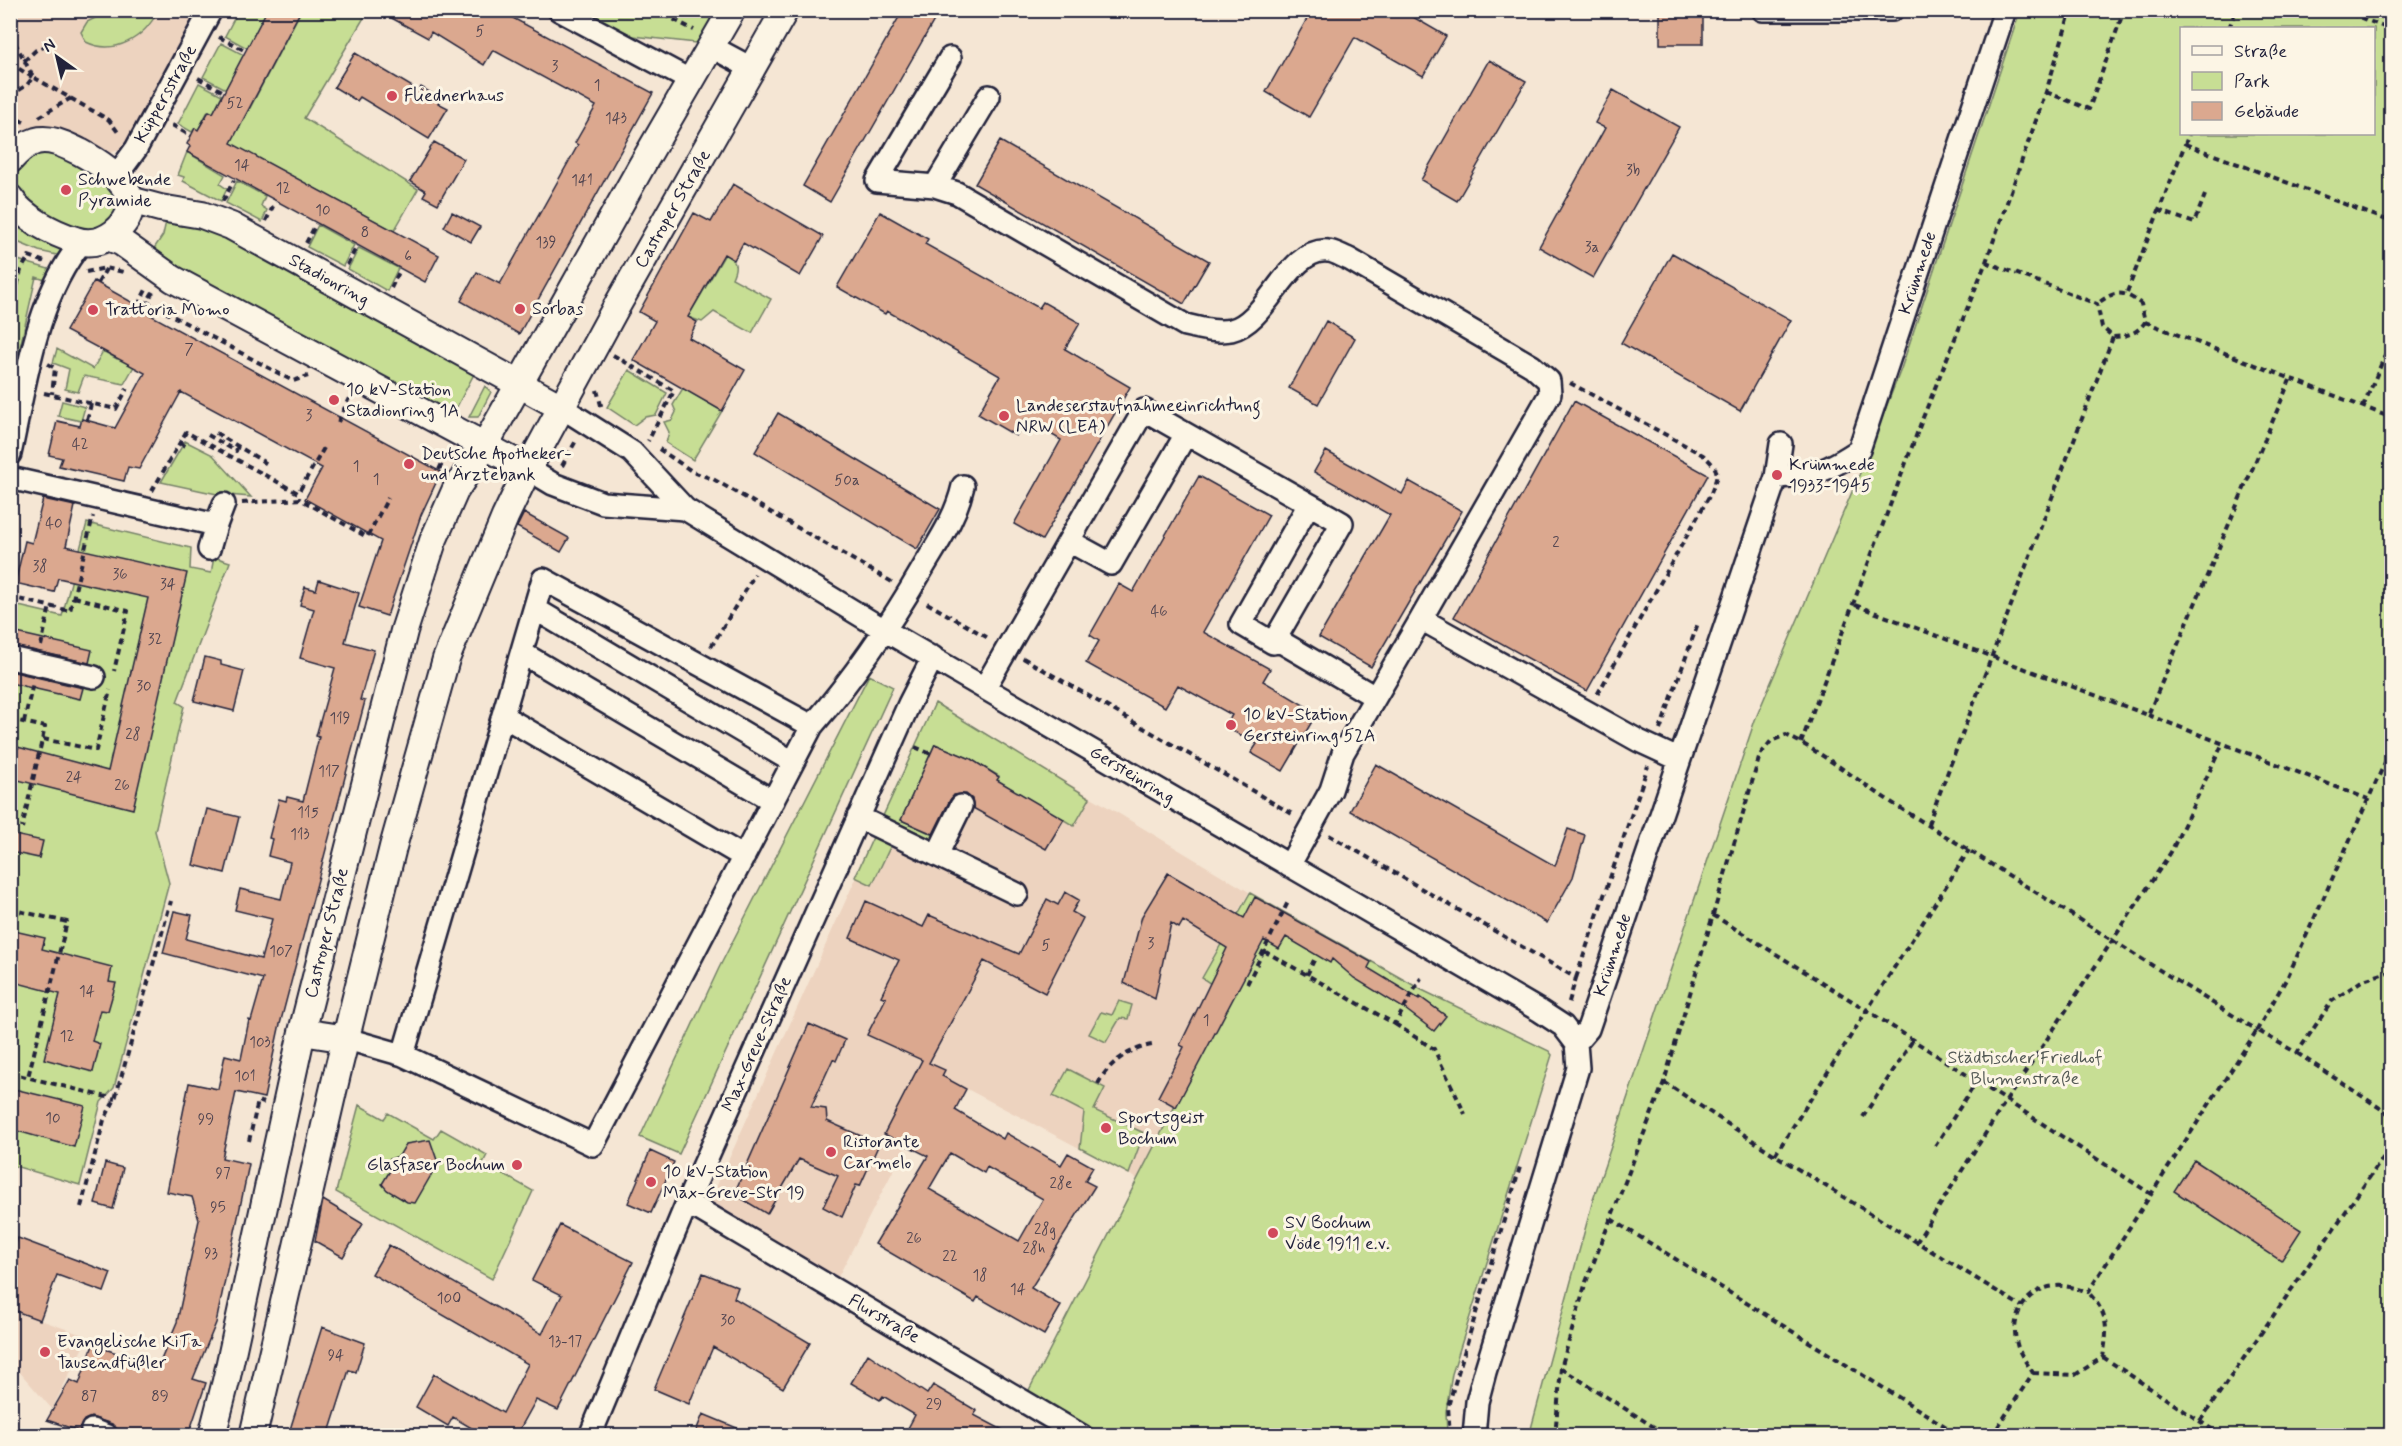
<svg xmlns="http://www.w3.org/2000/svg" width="2402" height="1446" font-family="Mynerve,sans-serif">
	<rect width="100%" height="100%" fill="#f5e6d4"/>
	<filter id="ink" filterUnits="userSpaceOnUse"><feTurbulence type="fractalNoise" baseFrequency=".0167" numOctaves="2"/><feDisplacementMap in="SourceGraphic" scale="12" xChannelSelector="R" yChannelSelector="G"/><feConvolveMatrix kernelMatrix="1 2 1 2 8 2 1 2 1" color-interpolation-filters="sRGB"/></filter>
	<g filter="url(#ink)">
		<path fill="#edd3bf" d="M11,11H198L129,139L120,150L106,154L38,128L25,129L11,124Z
			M935,703L1249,892L1201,978L1232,996L1138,1179L967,1089L957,1106L933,1094L838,1277L709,1203Z
			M10,1309L88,1337L52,1409L17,1369L11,1374Z"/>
		<path fill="#c7de94" stroke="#748068" stroke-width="1.5" fill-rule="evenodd" d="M111,10H158V11C144,38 115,56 86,42L81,32L87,22Z
			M238,11H267L247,48L225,36Z
			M301,11H368L304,118L418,189L394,231L228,142L237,126L240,127Z
			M583,11H720L702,46L696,43L633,36Z
			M2020,11H2391V1435L1529,1436L1593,1200L1755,720L1866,459L1901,369ZM2182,28H2374V134H2182Z
			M221,43L244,55L226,89L203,77Z
			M199,83L222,95L213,113L208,111L198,130L195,128L192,132L178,124Z
			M55,149L116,190C118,218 112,221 88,233C75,227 37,215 28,206C15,194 10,167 28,156C35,152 47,151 55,149Z
			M187,152L225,175L220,184L227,189L221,201L183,181L184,177L178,175Z
			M237,181L265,196L261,206L267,210L262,222L226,203Z
			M167,217L193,220L448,356L474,374L453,414L422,402L151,253L163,235Z
			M18,224L66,247L61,256L39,251L10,239Z
			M318,225L354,245L343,266L307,247Z
			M359,248L398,268L387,291L348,269Z
			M725,254C736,261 738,265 732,278L771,299L752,333L714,312L702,322L688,317Z
			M11,258L52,270L48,281L36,277L11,387Z
			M128,338L145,347L124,384L84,376L78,392L65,389L69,369L53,363L57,349L93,369L103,351L117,359Z
			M629,370L667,393L656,415L645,417L634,425L607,407Z
			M485,386L491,392L478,417H469Z
			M683,388L722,411L693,460L666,443L669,432L664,422L672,420L676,412L673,405Z
			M62,401L85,407L81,421L58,416Z
			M185,441L213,455L251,497L217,494L161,482Z
			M87,523L191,548L190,569L211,573L214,557L230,562L177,702L184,706L155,831L169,883L114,1088L101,1102L80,1185L11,1165L10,604L62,616Z
			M869,675L893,687L679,1154L640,1137L719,968Z
			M935,703L1090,798L1074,826L997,780L999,776L970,759L935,744L901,820L936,836L934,840L883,816Z
			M874,835L892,843L872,885L855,877Z
			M1250,893L1422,990L1549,1051L1552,1055L1452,1374L1446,1412L1447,1435H1103L1028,1392L1231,997L1202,978Z
			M1119,1001L1132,1005L1128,1019L1120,1018L1106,1042L1089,1034L1101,1012L1112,1015Z
			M1068,1069L1105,1088L1094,1110L1144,1133L1129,1174L1080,1148L1084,1112L1053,1096Z
			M359,1105L384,1119L388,1113L434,1139L441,1129L487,1155L483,1163L533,1191L492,1279L336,1192Z"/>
		<path fill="#dba88f" stroke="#22223b" stroke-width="1.5" fill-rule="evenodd" d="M267,10H301L231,143L439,255L425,282L187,152L190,146L187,144L195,128L198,130L209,111L213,113Z
			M377,10H498L653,93L519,334L461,301L477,272L500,284L578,145L575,143L596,106L493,50L484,65L431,32L428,38Z
			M903,10H940L830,202L803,186Z
			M1312,10H1401L1446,36L1423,76L1355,37L1309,117L1266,92Z
			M1660,10H1703V44H1660Z
			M355,53L419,91L421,87L441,99L438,103L448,108L429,139L360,97L357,101L334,87Z
			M1489,60L1526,81L1457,201L1421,180Z
			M1613,90L1679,127L1593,278L1539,247L1605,128L1595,123Z
			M1000,141L1209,261L1184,304L975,184Z
			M434,142L464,159L438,204L423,196L426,191L410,181Z
			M733,184L823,236L800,276L743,243L734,260L724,254L688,317L697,322L689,338L745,370L722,411L633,360L655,321L639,312L694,213L711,222Z
			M452,212L480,227L471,242L444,227Z
			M880,212L928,239L925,244L1039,308L1043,302L1080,323L1065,349L1130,387L1042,540L1014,524L1061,440L1025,419L1016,436L978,414L1000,376L887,311L885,314L837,287Z
			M1672,253L1791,320L1740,411L1621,343Z
			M94,281L144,309L143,311L441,472L421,515L387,616L359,607L381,541L305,499L322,468L181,392L139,469L128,467L124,481L59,466L62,458L49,455L57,421L80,426L82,419L115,428L145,373L66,331Z
			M1326,321L1355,338L1318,404L1289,388Z
			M1574,401L1708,475L1587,691L1454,617Z
			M778,413L940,509L917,549L755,452Z
			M1326,451L1402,494L1409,481L1462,511L1371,667L1319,637L1390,515L1314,472Z
			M1199,476L1269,515L1203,632L1270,669L1263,681L1317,713L1283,771L1251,753L1257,744L1225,727L1232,715L1178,685L1165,707L1086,663L1099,641L1090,635L1119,584L1133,592Z
			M43,499L75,506L66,546L187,573L133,809L10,778V745L108,771L148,598L58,578L54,592L15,583L25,541L32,543Z
			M524,513L569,538L561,552L517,527Z
			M319,580L359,593L345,642L374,650L360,700L365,701L279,1028L264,1098L236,1092L222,1158L249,1164L216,1323L193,1379L206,1383L188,1436H128L119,1432L112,1424L91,1417L84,1420L79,1431L47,1420L70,1380L79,1384L93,1345L158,1367L177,1322L199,1220L192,1197L167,1192L189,1083L218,1089L225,1055L241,1059L249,1020L251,1021L263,979L163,953L174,911L192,915L186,939L261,959L272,919L235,910L240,889L281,899L290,862L268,856L272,839L269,838L279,799L286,801L287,797L303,801L319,737L316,736L335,668L300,658L314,609L300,605L305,587L316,590Z
			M17,633L92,650L89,663L14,646Z
			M205,657L221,661V665L244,671L234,711L194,701Z
			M10,671L83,688L80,699L10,683Z
			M935,744L971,759L999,777L997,780L1064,819L1046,849L973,808L972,799L966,794L954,795L950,800L933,834L901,820Z
			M1376,764L1555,866L1568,829L1585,835L1573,877L1547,923L1350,811Z
			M207,809L239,817L225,873L193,865Z
			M10,834L43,841L39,858L10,852Z
			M1168,873L1244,918L1255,897L1371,962L1368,968L1419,999L1420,997L1446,1016L1434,1031L1405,1009L1354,978L1332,959L1330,963L1286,937L1279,949L1264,940L1176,1107L1158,1097L1184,1047L1180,1045L1227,948L1183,921L1179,928L1171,923L1155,999L1124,983L1142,916Z
			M1065,892L1079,900L1072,912L1083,918L1045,993L984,961L929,1063L945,1070L942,1076L966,1089L955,1110L1003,1139L1006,1133L1061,1165L1068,1153L1093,1167L1085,1181L1095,1186L1031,1288L1061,1306L1044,1335L978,1297L975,1302L875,1244L928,1156L884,1134L922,1060L867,1035L886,998L881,996L899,960L850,938L866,901L923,927L929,915L1019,954L1047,899L1058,905ZM950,1153L984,1173L987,1167L1043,1199L1019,1241L929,1189Z
			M10,930L45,938L42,949L112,967L109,982L116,983L108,1011L100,1010L92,1041L100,1044L93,1072L44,1059L60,994L10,981Z
			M809,1024L845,1040L836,1061L833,1059L811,1107L826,1109L827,1121L879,1144L860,1186L856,1185L842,1217L823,1207L838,1176L799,1159L767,1214L734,1194Z
			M10,1088L85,1106L74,1147L10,1129Z
			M430,1140L438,1163L415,1203L407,1202L387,1190L382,1184L391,1169L390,1159L399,1156L406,1144Z
			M650,1151L674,1162L651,1213L628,1203Z
			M2194,1160L2301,1230L2281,1261L2174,1191Z
			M105,1163L123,1168L113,1209L95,1204Z
			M323,1200L363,1224L343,1257L315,1241Z
			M560,1225L633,1262L558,1410L536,1400L516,1436H485L453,1417L448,1426L416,1407L434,1374L503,1413L528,1364L372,1274L389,1245L542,1334L562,1295L532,1280Z
			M18,1238L111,1273L104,1292L57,1275L40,1320L10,1309V1258Z
			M703,1273L738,1287L734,1298L810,1343L783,1388L713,1347L689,1404L654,1389Z
			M322,1327L365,1343L356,1372L349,1370L328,1436H288Z
			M868,1354L927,1394L933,1385L977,1411L974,1415L1014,1436H916L907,1430L915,1415L883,1396L880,1400L851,1383Z
			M703,1414L754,1435V1436H694Z"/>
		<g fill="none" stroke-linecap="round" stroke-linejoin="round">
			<defs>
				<path id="minor" d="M559,10L682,76
					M1763,10H1892
					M712,47L753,69
					M950,58L877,181L935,186L957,193L1185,325C1200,328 1215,333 1231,330C1268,322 1288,247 1328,251C1334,251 1343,257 1349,259L1532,366L1549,381L1550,394L1421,619L1639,741L1678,759
					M117,175L136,149L211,10
					M935,186L989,96
					M561,407L632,452L685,509L886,631L1540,1011L1563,1026L1576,1043
					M10,454C25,386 36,296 82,242
					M528,469L553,484L603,503L685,509
					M1776,477L1781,444
					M10,478L216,525L209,549
					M216,525L224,504
					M1069,541L1111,564L1186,434
					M535,609L793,762
					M1276,639L1375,697
					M522,653L773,801
					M10,658L94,677
					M985,687L1144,410L1309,504L1241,624L1273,643L1342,523L1309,504
					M503,716L744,857
					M812,726C855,676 890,625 923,568C939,541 956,517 963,486
					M858,817L1017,894
					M937,855L961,806
					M1289,866L1331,790L1343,753L1421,619
					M347,1039L403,1055L593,1145L812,726L543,579L403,1055
					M686,1205L700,1210L1082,1436
					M92,1430L107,1436
					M590,1436L686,1205L909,704L933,657
					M1474,1436L1477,1402L1485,1372L1578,1068L1576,1043L1588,1029L1776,477C1815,475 1826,472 1859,450L2005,10"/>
				<path id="major" d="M10,160C17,152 26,144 36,141C51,137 67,146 80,152C110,168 155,199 114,233C102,242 89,245 75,240C53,233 23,218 10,198
					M130,200L160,208L202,215L231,226L561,407
					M108,237L121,242L173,279L528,469
					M302,1032L347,1039
					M212,1436L226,1381L302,1032L404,631L433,541L455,491L485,445L642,165L732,10
					M253,1436L337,1074L393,847L446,659L505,517L528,469L614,311L785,10"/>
			</defs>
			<use href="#minor" stroke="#22223b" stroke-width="26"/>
			<use href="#major" stroke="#22223b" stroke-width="30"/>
			<path stroke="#22223b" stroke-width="4" stroke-dasharray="6 4.5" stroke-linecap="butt" d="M655,10L694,30
				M2341,10L2392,30
				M2229,28L2236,10
				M10,33L33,77
				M219,37L246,51
				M24,61L36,50L49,45
				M10,63L32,77
				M198,78L224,92
				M2046,92L2089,109L2124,10
				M10,96L27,85L33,77L109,120L120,135
				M10,116L24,122
				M39,117L71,98
				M172,125L191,136
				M2185,144L2392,222
				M223,201L234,180
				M2158,210L2194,223L2205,195
				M266,221L275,202
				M306,243L316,224
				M1986,262L2097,304L2102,327L2113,337C2127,336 2137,334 2145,322L2141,304C2123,290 2115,290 2097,304
				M347,265L357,246
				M86,272L106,268L123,272
				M98,283L106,269
				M391,288L400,270
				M153,292L147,302L293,381L308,376
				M2127,292L2189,134
				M138,305L147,288
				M10,316L21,270L29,256L45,262
				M2145,322L2392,418
				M613,355L674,391L648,441
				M48,364L55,368L52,394
				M1570,383L1703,455C1720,470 1719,473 1711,493L1597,695
				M597,390L602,409
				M44,393L116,409L127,389
				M2363,407L2392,339
				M87,420L91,404
				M338,422L349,398
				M216,433L269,465
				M208,435L236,451L238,446
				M180,443L187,447
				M659,449L693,472L713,479L892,582
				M562,466L577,439
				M439,470L446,454
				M152,491L186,432L298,493L324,448
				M242,503L300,499L367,537L388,498
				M10,597L70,611L93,516
				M74,597L128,611L114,671
				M927,603L990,639
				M1855,605L2148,715L2290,380
				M41,646L50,606
				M711,647L755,574
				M1023,658L1294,815
				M2148,715L2368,799
				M10,719L45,727L22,828
				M24,722L33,683
				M1660,730L1698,623
				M43,739L96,750L110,690
				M1801,743L1922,420L1986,262L2046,92L2071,10
				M915,747L931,754
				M1928,824L2113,337
				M1329,835L1576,978L1568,1005
				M10,909L67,922L28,1077
				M1713,915L1865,1009L2151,1194
				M1264,951L1395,1024L1421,978
				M1307,975L1314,960
				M1576,978L1648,766
				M1247,984L1288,902
				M1395,1024L1434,1049L1465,1114
				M2297,1053L2392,1116
				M10,1073L115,1099
				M1664,1082L1775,1155L2021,1306
				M1098,1084C1108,1063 1129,1049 1152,1045
				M1863,1117L1913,1040
				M249,1141L258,1101L264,1103
				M1935,1146L1977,1081
				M1775,1155L1969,850
				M81,1207L104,1120L115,1099L171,901
				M1611,1219L1961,1436
				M1916,1243L2006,1101L2171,852L2222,745
				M2103,1357L2222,1436
				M1561,1368L1668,1436
				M2033,1373L2075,1375L2103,1357C2108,1328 2109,1315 2088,1292
				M2200,1421L2392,1145
				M1450,1436L1448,1406L1520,1167
				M1555,1436L1561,1368L1586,1282L1664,1082L1760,755L1771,741L1786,735C1827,755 1866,787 1905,811C2023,883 2138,958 2257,1030L2288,976L2392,747
				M1992,1436L2033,1373C2028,1364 2019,1354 2017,1344C2009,1318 2026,1288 2056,1286C2066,1285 2078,1289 2088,1292L2257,1030L2297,1053L2332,1001L2363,980L2392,971"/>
			<use href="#minor" stroke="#fcf5e5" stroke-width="21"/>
			<use href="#major" stroke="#fcf5e5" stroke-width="26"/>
		</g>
	</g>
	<g fill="#d1495b" stroke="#fcf5e5" stroke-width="2">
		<circle cx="392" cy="96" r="6"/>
		<circle cx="66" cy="190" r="6"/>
		<circle cx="520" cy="309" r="6"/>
		<circle cx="93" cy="310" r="6"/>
		<circle cx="334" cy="400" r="6"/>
		<circle cx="1004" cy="416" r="6"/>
		<circle cx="409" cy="464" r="6"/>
		<circle cx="1777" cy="475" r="6"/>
		<circle cx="1231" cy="725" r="6"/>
		<circle cx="1106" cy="1128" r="6"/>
		<circle cx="831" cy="1152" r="6"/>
		<circle cx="517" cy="1165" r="6"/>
		<circle cx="651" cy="1182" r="6"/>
		<circle cx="1273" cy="1233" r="6"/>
		<circle cx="45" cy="1352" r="6"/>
	</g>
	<g text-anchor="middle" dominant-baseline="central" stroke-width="6" stroke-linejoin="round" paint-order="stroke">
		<g font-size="15" fill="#504450">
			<text x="480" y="32">5</text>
			<text x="555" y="67">3</text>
			<text x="597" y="86">1</text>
			<text x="235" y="104">52</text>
			<text x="616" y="119">143</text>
			<text x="242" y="166">14</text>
			<text x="1633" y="171">3b</text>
			<text x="582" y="181">141</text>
			<text x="283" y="189">12</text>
			<text x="323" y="211">10</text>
			<text x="365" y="233">8</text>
			<text x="546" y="243">139</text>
			<text x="1592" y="248">3a</text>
			<text x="408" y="257">6</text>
			<text x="189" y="350">7</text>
			<text x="309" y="416">3</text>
			<text x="80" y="445">42</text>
			<text x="356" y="467">1</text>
			<text x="376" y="480">1</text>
			<text x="847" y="481">50a</text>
			<text x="54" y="524">40</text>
			<text x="1556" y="543">2</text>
			<text x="40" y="567">38</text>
			<text x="120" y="575">36</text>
			<text x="168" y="585">34</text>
			<text x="1159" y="612">46</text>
			<text x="155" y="640">32</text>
			<text x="144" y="687">30</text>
			<text x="340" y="719">119</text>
			<text x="133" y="735">28</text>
			<text x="329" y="772">117</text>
			<text x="74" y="778">24</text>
			<text x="122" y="786">26</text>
			<text x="308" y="813">115</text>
			<text x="300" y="835">113</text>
			<text x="1151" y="944">3</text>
			<text x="1046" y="946">5</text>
			<text x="281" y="952">107</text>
			<text x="87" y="992">14</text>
			<text x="1206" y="1021">1</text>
			<text x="67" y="1037">12</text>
			<text x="260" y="1043">103</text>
			<text x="245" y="1077">101</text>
			<text x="53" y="1119">10</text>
			<text x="206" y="1120">99</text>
			<text x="223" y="1174">97</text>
			<text x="1061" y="1184">28e</text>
			<text x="218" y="1208">95</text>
			<text x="1045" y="1230">28g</text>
			<text x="914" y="1239">26</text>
			<text x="1034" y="1249">28h</text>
			<text x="211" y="1254">93</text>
			<text x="950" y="1257">22</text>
			<text x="980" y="1276">18</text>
			<text x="1018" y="1290">14</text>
			<text x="449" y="1299">100</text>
			<text x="728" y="1321">30</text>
			<text x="565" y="1342">13-17</text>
			<text x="336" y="1356">94</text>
			<text x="89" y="1397">87</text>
			<text x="160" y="1397">89</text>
			<text x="934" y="1405">29</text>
		</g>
		<g font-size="18" fill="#22223b" stroke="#fcf5e5">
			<text transform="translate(166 94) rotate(-61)">Küppersstraße</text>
			<text transform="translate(673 209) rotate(-60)">Castroper Straße</text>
			<text transform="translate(1918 273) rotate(-72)">Krümmede</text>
			<text transform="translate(329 280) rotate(29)">Stadionring</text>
			<text transform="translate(1132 775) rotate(31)">Gersteinring</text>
			<text transform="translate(327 933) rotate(-76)">Castroper Straße</text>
			<text transform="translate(1613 955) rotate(-72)">Krümmede</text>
			<text transform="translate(757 1044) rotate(-66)">Max-Greve-Straße</text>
			<text transform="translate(884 1319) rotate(30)">Flurstraße</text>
		</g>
		<g font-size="18" fill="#22223b" stroke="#fcf5e5" text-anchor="start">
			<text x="404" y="96">Fliednerhaus</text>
			<text x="78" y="180">Schwebende<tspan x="78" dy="21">Pyramide</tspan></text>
			<text x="532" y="309">Sorbas</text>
			<text x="105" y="310">Trattoria Momo</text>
			<text x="346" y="390">10 kV-Station<tspan x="346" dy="21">Stadionring 1A</tspan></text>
			<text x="1016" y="406">Landeserstaufnahmeeinrichtung<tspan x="1016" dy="21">NRW (LEA)</tspan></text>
			<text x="421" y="454">Deutsche Apotheker-<tspan x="421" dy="21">und Ärztebank</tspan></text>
			<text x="1789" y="465">Krümmede<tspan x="1789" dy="21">1933-1945</tspan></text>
			<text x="1243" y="715">10 kV-Station<tspan x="1243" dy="21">Gersteinring 52A</tspan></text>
			<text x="1118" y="1118">Sportsgeist<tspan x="1118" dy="21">Bochum</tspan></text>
			<text x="843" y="1142">Ristorante<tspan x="843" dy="21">Carmelo</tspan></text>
			<text x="505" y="1165" text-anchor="end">Glasfaser Bochum</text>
			<text x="663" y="1172">10 kV-Station<tspan x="663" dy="21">Max-Greve-Str 19</tspan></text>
			<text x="1285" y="1223">SV Bochum<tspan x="1285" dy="21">Vöde 1911 e.v.</tspan></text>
			<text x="57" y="1342">Evangelische KiTa<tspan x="57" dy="21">Tausendfüßler</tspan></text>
		</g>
		<g font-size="18" fill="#545a56" stroke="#fcf5e5">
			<text x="2025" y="1058">Städtischer Friedhof<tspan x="2025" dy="21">Blumenstraße</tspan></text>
		</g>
	</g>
	<rect width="2402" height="1446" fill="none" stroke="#fcf5e5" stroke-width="36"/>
	<rect x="18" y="18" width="2366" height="1410" fill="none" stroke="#22223b" stroke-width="2" filter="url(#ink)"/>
	<rect x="2180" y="27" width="195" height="108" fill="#fcf5e5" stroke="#a5a1a1" stroke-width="1.5"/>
	<rect x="2192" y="46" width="30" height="9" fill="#fcf5e5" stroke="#a5a1a1" stroke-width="1.5"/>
	<text x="2234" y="57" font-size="18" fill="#22223b">Straße</text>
	<rect x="2192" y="72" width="30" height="18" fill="#c7de94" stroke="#a5a1a1" stroke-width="1.5"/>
	<text x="2234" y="87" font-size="18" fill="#22223b">Park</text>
	<rect x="2192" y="102" width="30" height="18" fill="#dba88f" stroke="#a5a1a1" stroke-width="1.5"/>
	<text x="2234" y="117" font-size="18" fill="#22223b">Gebäude</text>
	<g transform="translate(57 57) rotate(326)" stroke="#fcf5e5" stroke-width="4.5" paint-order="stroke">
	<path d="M0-4.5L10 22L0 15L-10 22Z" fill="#22223b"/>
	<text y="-9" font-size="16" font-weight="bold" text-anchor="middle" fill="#22223b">N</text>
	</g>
</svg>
